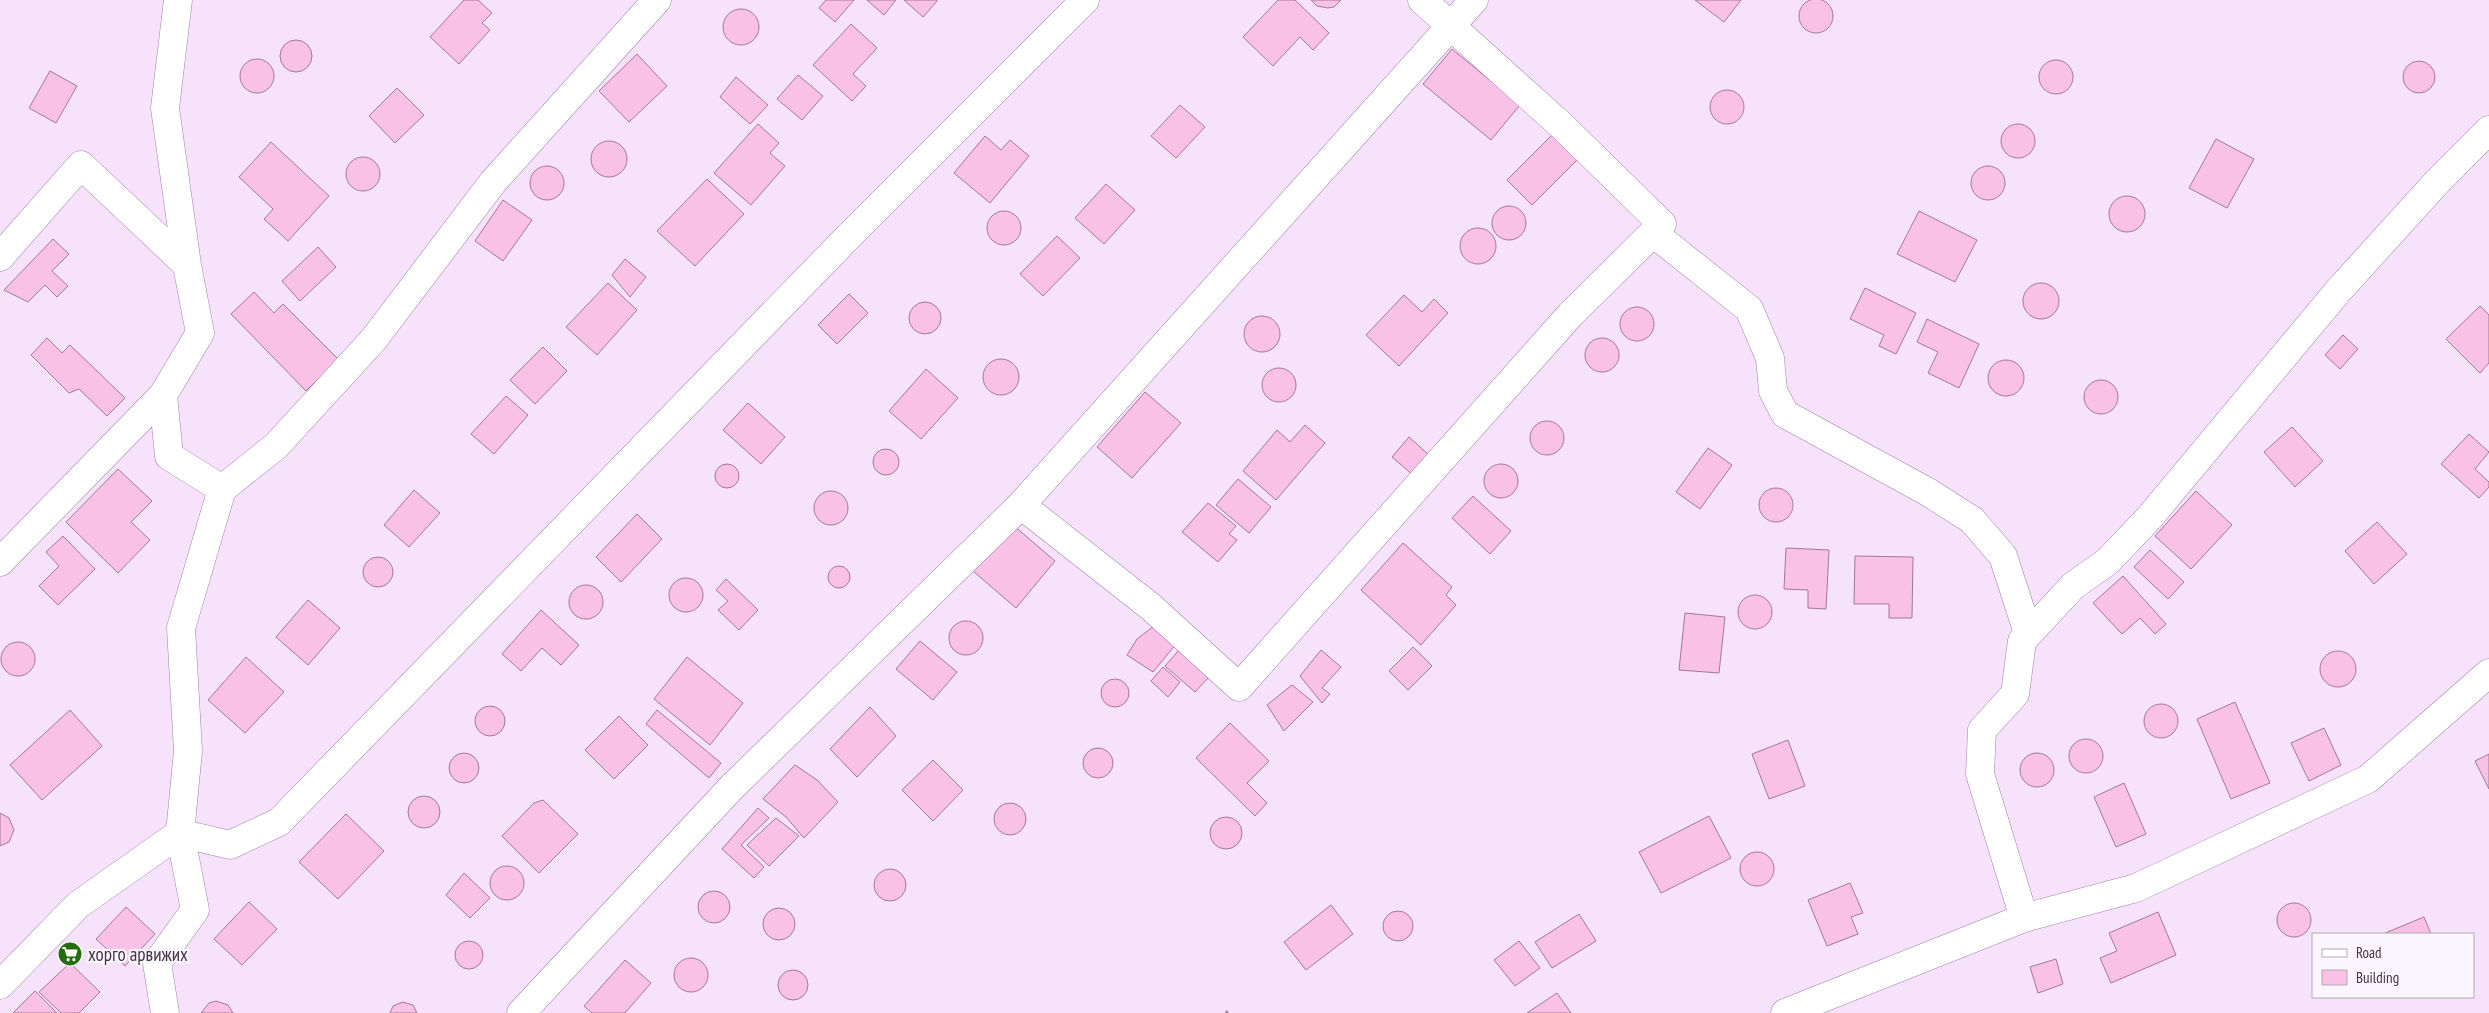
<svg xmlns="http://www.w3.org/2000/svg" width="2489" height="1013" font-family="'PT Sans Narrow',sans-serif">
	<rect width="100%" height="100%" fill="#f6e2fb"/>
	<path fill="#fac1e6" stroke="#a37894" d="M1799 16a17 17 0 1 1 34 0a17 17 0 1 1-34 0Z
		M464,0H478L492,13L482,23L490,30L459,64L430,37Z
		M826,0H854L835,22L819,8Z
		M867,0H896L884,15Z
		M904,0H936L937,1L923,17Z
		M1278,0H1295L1329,33L1313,50L1300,37L1273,66L1243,37Z
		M1311,0H1341L1334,7L1328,8L1317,6Z
		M1695,0H1741L1724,22Z
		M723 27a18 18 0 1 1 36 0a18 18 0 1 1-36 0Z
		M851,24L877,48L853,74L866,86L852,101L813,65Z
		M280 56a16 16 0 1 1 32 0a16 16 0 1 1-32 0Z
		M1452,49L1520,105L1491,140L1423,84Z
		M637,54L667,86L629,122L599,91Z
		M240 76a17 17 0 1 1 34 0a17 17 0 1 1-34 0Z
		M2039 77a17 17 0 1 1 34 0a17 17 0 1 1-34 0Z
		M2403 77a16 16 0 1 1 32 0a16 16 0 1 1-32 0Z
		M50,71L77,86L56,123L29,108Z
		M798,75L823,96L802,120L777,99Z
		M736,77L768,105L750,124L720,97Z
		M397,88L424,115L395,143L369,116Z
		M1710 107a17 17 0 1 1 34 0a17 17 0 1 1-34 0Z
		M1180,105L1205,127L1176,158L1151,136Z
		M2001 141a17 17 0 1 1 34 0a17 17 0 1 1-34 0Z
		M758,124L779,143L770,153L785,166L751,205L714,173Z
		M1554,133L1579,158L1532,205L1507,180Z
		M985,136L1001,150L1010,140L1029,156L990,203L954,173Z
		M2216,139L2254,159L2227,208L2189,188Z
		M591 159a18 18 0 1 1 36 0a18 18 0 1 1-36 0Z
		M271,142L329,196L288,241L264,219L273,209L239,177Z
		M346 174a17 17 0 1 1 34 0a17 17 0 1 1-34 0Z
		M1971 183a17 17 0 1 1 34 0a17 17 0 1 1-34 0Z
		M530 183a17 17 0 1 1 34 0a17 17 0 1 1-34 0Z
		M707,179L744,214L695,266L657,231Z
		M1106,184L1135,210L1104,244L1075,218Z
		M2109 214a18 18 0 1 1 36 0a18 18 0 1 1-36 0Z
		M503,200L532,220L503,261L475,241Z
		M1492 223a17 17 0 1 1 34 0a17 17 0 1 1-34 0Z
		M987 228a17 17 0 1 1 34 0a17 17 0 1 1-34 0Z
		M1919,211L1977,240L1955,282L1897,254Z
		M1460 246a18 18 0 1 1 36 0a18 18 0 1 1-36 0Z
		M1057,236L1080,258L1043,296L1020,274Z
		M53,239L69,254L52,271L68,286L57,297L45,285L28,302L4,290Z
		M318,247L336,267L300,301L282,281Z
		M625,259L646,277L630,297L612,275Z
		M608,283L637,310L597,355L566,327Z
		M2023 301a18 18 0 1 1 36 0a18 18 0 1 1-36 0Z
		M1865,288L1916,313L1896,354L1879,346L1884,335L1850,319Z
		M254,292L274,313L283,304L338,359L306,391L231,314Z
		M849,294L868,313L837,344L818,325Z
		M1404,295L1422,312L1434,299L1448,313L1399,366L1366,335Z
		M909 318a16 16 0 1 1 32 0a16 16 0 1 1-32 0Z
		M2480,306L2489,315V363L2480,373L2446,339Z
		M1620 324a17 17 0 1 1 34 0a17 17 0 1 1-34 0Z
		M1244 334a18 18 0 1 1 36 0a18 18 0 1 1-36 0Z
		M1927,319L1979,344L1959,388L1928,373L1938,352L1917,342Z
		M2343,335L2358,349L2340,369L2325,355Z
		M1585 355a17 17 0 1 1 34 0a17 17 0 1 1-34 0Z
		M47,338L62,353L70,345L125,398L107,416L79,389L69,393L31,355Z
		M543,347L567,371L535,404L510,380Z
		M983 377a18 18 0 1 1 36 0a18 18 0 1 1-36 0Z
		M1988 378a18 18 0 1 1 36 0a18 18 0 1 1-36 0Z
		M1262 385a17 17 0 1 1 34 0a17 17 0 1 1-34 0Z
		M926,369L958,398L921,439L889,411Z
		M2084 397a17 17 0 1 1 34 0a17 17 0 1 1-34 0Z
		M1145,392L1181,423L1132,478L1097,447Z
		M506,396L528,415L494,454L471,434Z
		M748,403L785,437L761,464L723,430Z
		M1530 438a17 17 0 1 1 34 0a17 17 0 1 1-34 0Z
		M1305,425L1325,443L1276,500L1243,471L1277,430L1290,442Z
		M2292,427L2323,461L2295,487L2264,452Z
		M2469,434L2489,452L2475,469L2489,482V487L2479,498L2441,464Z
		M1409,437L1430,456L1413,475L1392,457Z
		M1708,448L1732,465L1700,509L1676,492Z
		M873 462a13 13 0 1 1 26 0a13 13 0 1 1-26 0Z
		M715 476a12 12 0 1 1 24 0a12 12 0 1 1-24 0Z
		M1484 481a17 17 0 1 1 34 0a17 17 0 1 1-34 0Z
		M118,469L152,501L131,522L150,540L118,573L66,522Z
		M1238,479L1271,507L1249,533L1216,505Z
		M1759 505a17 17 0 1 1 34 0a17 17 0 1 1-34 0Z
		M414,490L440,513L409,547L384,525Z
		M814 508a17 17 0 1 1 34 0a17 17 0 1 1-34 0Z
		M2196,491L2232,525L2191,569L2155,536Z
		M1473,496L1511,531L1490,554L1452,518Z
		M1208,503L1236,526L1229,534L1237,540L1218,562L1182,532Z
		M637,514L662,539L621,582L596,557Z
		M2377,522L2407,554L2374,584L2345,551Z
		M1013,525L1055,561L1016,608L973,571Z
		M63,536L95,569L58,605L39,586L59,566L46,552Z
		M1403,543L1452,587L1446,595L1456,605L1421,645L1361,590Z
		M1786,548L1829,550L1826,609L1808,608V590L1784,589Z
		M2150,550L2184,582L2168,599L2134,567Z
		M1855,556L1913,557L1912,618H1889V604H1854Z
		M363 572a15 15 0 1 1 30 0a15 15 0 1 1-30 0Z
		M828 577a11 11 0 1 1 22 0a11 11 0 1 1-22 0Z
		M2123,576L2166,624L2155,634L2140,618L2122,634L2093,603Z
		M669 595a17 17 0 1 1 34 0a17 17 0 1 1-34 0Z
		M726,579L758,610L739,630L718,610L728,601L716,590Z
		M569 602a17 17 0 1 1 34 0a17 17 0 1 1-34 0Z
		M1738 612a17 17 0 1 1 34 0a17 17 0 1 1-34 0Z
		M308,600L340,628L308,665L276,637Z
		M541,610L579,645L561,665L542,648L521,671L502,654Z
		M1685,613L1725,617L1719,673L1679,670Z
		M949 638a17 17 0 1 1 34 0a17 17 0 1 1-34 0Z
		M1154,626L1176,644L1153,672L1127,655L1137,639Z
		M920,641L957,672L933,700L896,669Z
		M1 659a17 17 0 1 1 34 0a17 17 0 1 1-34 0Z
		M1413,647L1432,666L1408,690L1389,671Z
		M1180,649L1210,676L1195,692L1165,666Z
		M1321,650L1341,667L1322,688L1330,694L1322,703L1300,676Z
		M2320 669a18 18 0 1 1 36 0a18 18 0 1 1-36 0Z
		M246,657L284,692L245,733L208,700Z
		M687,657L743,703L710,745L654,699Z
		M1163,667L1180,682L1168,697L1151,681Z
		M1101 693a14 14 0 1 1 28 0a14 14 0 1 1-28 0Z
		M1292,685L1313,702L1284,731L1267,705Z
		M2235,702L2270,783L2231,799L2197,719Z
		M2144 721a17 17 0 1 1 34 0a17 17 0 1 1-34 0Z
		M475 721a15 15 0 1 1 30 0a15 15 0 1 1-30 0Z
		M870,707L896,736L857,777L830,749Z
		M70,710L102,746L42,800L10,765Z
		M657,710L721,763L709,778L646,724Z
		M619,716L648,745L614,779L585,750Z
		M1230,723L1269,761L1247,783L1267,803L1255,816L1196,758Z
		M2324,728L2341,765L2309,781L2291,743Z
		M2069 756a17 17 0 1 1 34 0a17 17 0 1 1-34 0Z
		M1788,740L1805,786L1769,799L1752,754Z
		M1083 763a15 15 0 1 1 30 0a15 15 0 1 1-30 0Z
		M449 768a15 15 0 1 1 30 0a15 15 0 1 1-30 0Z
		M2020 770a17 17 0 1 1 34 0a17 17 0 1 1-34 0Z
		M2489,754V789L2475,761Z
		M933,760L963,790L933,821L902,790Z
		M795,765L817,780L838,802L804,838L786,817L763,799Z
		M2124,783L2146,834L2116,847L2094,797Z
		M408 812a16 16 0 1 1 32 0a16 16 0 1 1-32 0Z
		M543,800L578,834L539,873L502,836L534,803Z
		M994 819a16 16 0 1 1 32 0a16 16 0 1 1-32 0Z
		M758,808L769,818L741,845L764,867L754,878L722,849Z
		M0,813L9,818L14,830L9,842L0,846Z
		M346,814L384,851L338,899L299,862Z
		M1709,816L1731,858L1661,893L1639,852Z
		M1210 833a16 16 0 1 1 32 0a16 16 0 1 1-32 0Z
		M776,818L799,836L769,866L747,845Z
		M1740 869a17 17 0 1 1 34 0a17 17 0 1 1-34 0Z
		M490 883a17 17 0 1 1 34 0a17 17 0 1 1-34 0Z
		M874 885a16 16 0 1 1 32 0a16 16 0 1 1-32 0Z
		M464,873L490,898L470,918L446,895Z
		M1850,883L1863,913L1851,917L1858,934L1827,946L1808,900Z
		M698 907a16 16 0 1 1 32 0a16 16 0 1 1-32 0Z
		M249,902L277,929L242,965L214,939Z
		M2277 920a17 17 0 1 1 34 0a17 17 0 1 1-34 0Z
		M1331,905L1353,934L1306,970L1284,942Z
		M126,907L155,934L125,966L96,939Z
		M763 924a16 16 0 1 1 32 0a16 16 0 1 1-32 0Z
		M1383 926a15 15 0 1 1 30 0a15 15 0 1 1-30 0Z
		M2158,912L2176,955L2111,983L2100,958L2117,951L2109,933Z
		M1579,914L1596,941L1552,968L1535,942Z
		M2424,917L2431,934H2383Z
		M1519,941L1540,968L1515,986L1494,960Z
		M455 955a14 14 0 1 1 28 0a14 14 0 1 1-28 0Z
		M674 975a17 17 0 1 1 34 0a17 17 0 1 1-34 0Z
		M2056,959L2063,984L2038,993L2030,967Z
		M625,960L651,983L625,1013H592L584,1006Z
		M70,963L100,992L79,1013H61L39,992Z
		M778 985a15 15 0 1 1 30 0a15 15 0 1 1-30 0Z
		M35,991L57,1013H13Z
		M1557,993L1571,1013H1527Z
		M216,1001L228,1005L233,1013H201L209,1003Z
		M403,1002L413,1005L417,1013H390L393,1006Z"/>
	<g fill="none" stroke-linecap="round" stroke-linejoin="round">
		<defs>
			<path id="minor" d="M178,0L165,108L187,265
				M1653,233L1749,309L1770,358L1773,391L1785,414L1928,492L1972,520L2003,556L2028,633
				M0,257L81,165L187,265L200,333L163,395L169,456L222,489
				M1021,505L1151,607L1239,687L1570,315L1662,224L1562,126L1422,0
				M0,562L163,395
				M2024,918L1980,774L1982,730L2015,694L2022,641L2073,586L2108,561L2149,518L2339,290L2438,181L2489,130
				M0,985L78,905L180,833L230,845L279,822L849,236L1085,0
				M165,1013L157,963L195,910L180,833L188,751L181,628L222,489L276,446L374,339L493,182L657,0
				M521,1013L732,787L1021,505L1474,0
				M1785,1013L2024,918L2136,888L2368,779L2489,673"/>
		</defs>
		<use href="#minor" stroke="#9f81a7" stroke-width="29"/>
		<path stroke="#958599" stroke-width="3" stroke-dasharray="2.5 2.5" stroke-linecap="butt" d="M1226,1013L1228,1011"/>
		<use href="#minor" stroke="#fff" stroke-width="28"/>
	</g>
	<defs>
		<symbol id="supermarket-disc" viewBox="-11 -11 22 22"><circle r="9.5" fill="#256d0b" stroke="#fbf5fd"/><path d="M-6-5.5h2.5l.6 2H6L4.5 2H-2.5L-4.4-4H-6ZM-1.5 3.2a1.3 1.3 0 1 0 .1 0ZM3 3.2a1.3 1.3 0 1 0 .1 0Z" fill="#fff"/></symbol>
	</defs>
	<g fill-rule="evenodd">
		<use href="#supermarket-disc" x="56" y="940" width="28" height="28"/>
	</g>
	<g text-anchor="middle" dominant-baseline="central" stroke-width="4.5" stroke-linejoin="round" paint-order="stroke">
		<g font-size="19" fill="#413444" stroke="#fbf5fd" text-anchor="start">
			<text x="88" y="954">хорго арвижих</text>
		</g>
	</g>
	<rect x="2312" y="933" width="162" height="65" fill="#fbf5fd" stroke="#b1a8b3"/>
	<rect x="2322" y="949" width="25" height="8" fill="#ffffff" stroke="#b1a8b3"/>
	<text x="2356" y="958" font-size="15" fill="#413444">Road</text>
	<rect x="2322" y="970" width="25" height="15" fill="#fac1e6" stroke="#b1a8b3"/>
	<text x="2356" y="983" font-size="15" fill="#413444">Building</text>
</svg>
